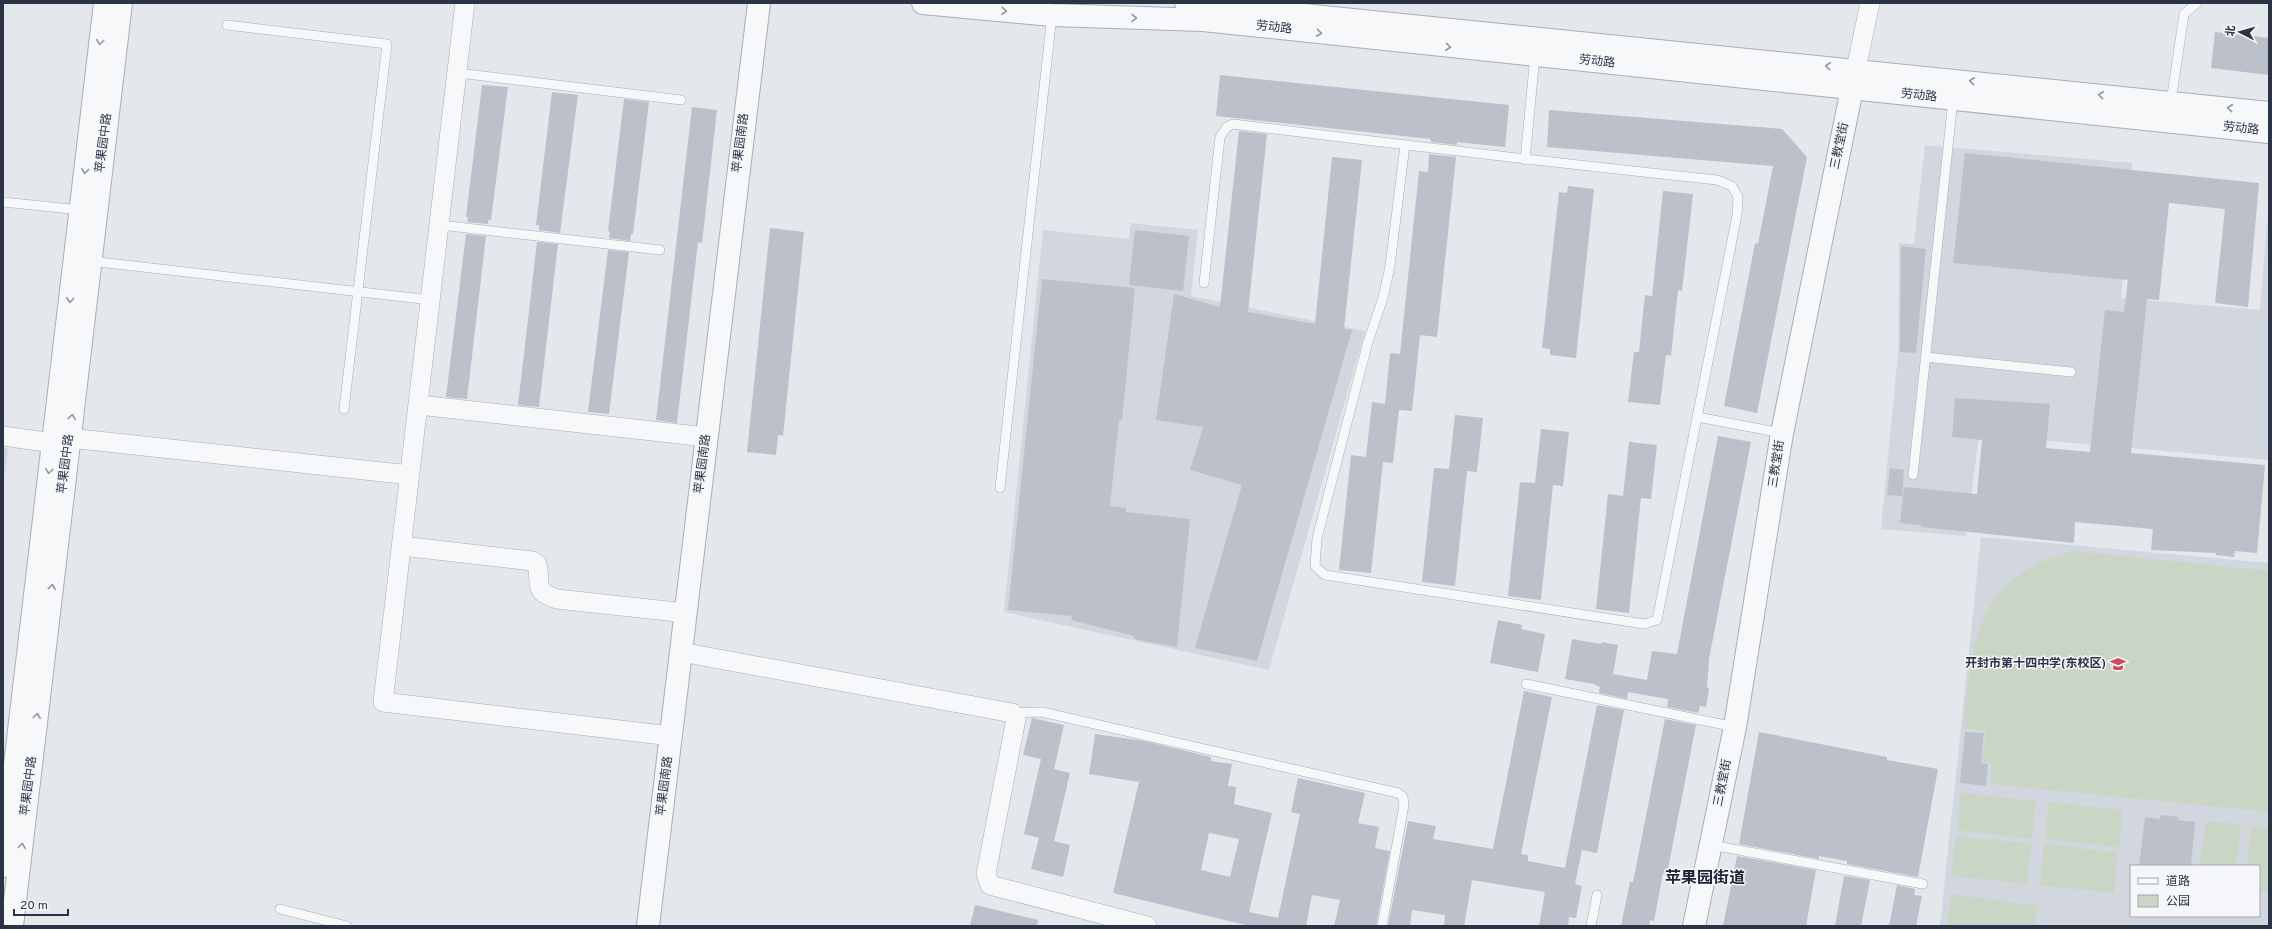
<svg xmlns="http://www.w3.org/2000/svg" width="2272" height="929" font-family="Overpass,'Noto Sans SC',sans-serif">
	<rect width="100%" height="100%" fill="#e4e7ec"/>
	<path fill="#d2d6de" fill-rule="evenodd" d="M1925,145L2132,163L2121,298L2260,310L2269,200V460L1979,435L1966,536L1881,529L1898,354L1899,243L1914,244Z
		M1131,223L1198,230L1191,296L1365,331L1269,670L1004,612L1043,230L1129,239Z
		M3,448H8L3,487Z
		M1981,537L2269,563V926H1940ZM2131,866H2259V916H2131Z"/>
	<path fill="#c9d6c5" d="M2071,551L2269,571V812L1990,784L1992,763L1982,762L1986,731L1964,729C1970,672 1969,607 2023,572C2037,562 2055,557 2071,551Z
		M1961,793L2036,801L2032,839L1957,830Z
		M2049,802L2123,810L2119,847L2045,839Z
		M2206,821L2241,824L2236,866H2200Z
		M2252,826L2269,828V891L2259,890V866H2247Z
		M1956,836L2031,844L2027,884L1952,876Z
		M2044,844L2118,853L2114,893L2040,885Z
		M1951,894L2037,906L2034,926H1947Z"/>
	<path fill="#bbc0ca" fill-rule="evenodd" d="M2215,32L2269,38V75L2211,68Z
		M1220,75L1509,105L1505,147L1457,142V145L1431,142V139L1216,116Z
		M482,85L508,87L491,220H488V224L467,222L468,217H466Z
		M552,92L578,95L560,233L539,230V225H536Z
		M624,99L649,102L633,234H631L630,241L609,238L610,232L608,231Z
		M692,107L717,110L702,243L698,242L677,423L656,420Z
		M1549,110L1782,129L1807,157L1757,413L1724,406L1755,243L1758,244L1773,166L1547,147Z
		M1239,131L1267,134L1248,312L1315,324L1332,157L1362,160L1344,329L1352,330L1257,661L1195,648L1242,485L1190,470L1203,427L1156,420L1174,294L1220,307Z
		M1965,153L2259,183L2248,307L2215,303L2225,209L2169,203L2159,300L2147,299L2131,453L2265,465L2257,553L2235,551L2234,557L2216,555V553L2151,550L2153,529L2075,522L2074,543L1921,527V525L1900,523L1904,487L1977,494L1982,440L1952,437L1955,398L2050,404L2046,448L2090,452L2105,310L2124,312L2128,280L1953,263Z
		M1429,154L1456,157L1437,337L1420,335L1412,411L1399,410L1393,463L1383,462L1371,573L1339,570L1351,455L1366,457L1372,402L1385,404L1390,353L1400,354L1419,171L1428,172Z
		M1568,186L1594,189L1576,358L1550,355V349L1542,348L1559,192L1567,193Z
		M1663,191L1693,194L1682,291L1678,290L1671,356L1666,355L1660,405L1628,402L1634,352H1639L1645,295L1652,296Z
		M770,228L804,232L783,436L778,435L776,455L747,452Z
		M1135,230L1189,236L1183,291L1129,285Z
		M466,234L486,236L467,399L446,397Z
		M537,242L558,244L539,407L518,405Z
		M1901,246L1926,249L1916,353L1900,352Z
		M608,250L629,252L609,414L588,412Z
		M1042,279L1135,288L1122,420H1119L1110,506L1126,508V512L1190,519L1177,647L1134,639V636L1071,620L1072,616L1008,610Z
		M1455,415L1483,418L1477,472L1467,471L1455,586L1422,582L1434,468L1449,469Z
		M1541,429L1569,432L1563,486L1553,485L1541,600L1508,596L1520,482L1535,483Z
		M1718,436L1751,442L1709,659L1707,688L1709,689L1706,707L1700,706L1698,713L1667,707L1668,699L1628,692L1627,699L1599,693L1600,687L1594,684L1565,679L1572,639L1601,644L1602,642L1618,645L1613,674L1647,680L1652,651L1677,654Z
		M1629,442L1657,445L1651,499L1641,498L1629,613L1596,609L1608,494L1623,496Z
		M1890,468L1904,470L1902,496L1887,495Z
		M1498,620L1522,625L1521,629L1545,634L1538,672L1490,663Z
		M1524,691L1552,697L1521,854L1528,855V861L1565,868L1597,705L1624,710L1597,853L1582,850L1575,884L1582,886L1576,918L1569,917L1568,926H1539L1545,892L1472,880L1464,926H1444L1445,915L1412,910L1410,926H1388L1408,821L1436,826L1433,839L1493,849Z
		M1032,718L1064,725L1054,769L1070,773L1054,841L1070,845L1063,877L1031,869L1039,838L1024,834L1041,759L1023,755Z
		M1665,719L1696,725L1667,874L1663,873L1654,921L1650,920L1649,926H1621L1630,882H1633Z
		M1759,732L1887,757V760L1938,769L1918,877L1847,864V861L1819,856V859L1739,844Z
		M1965,732L1984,733L1981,763L1988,764L1986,786L1960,783Z
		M1095,734L1144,741L1211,757V761L1232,764L1228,786L1236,787L1234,804L1272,813L1249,912L1278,918L1300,814L1291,812L1298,778L1365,793L1358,823L1379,827L1375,848L1390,851L1376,926H1334L1340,900L1312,895L1306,926H1250L1113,893L1139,782L1089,774ZM1209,833L1239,839L1230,877L1201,870Z
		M2161,815L2179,817L2178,820L2195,822L2191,866H2139L2145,817L2160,819Z
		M1737,856L1816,870L1806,926H1723Z
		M1844,876L1870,880L1861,926H1835Z
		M1897,885L1915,889L1914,895L1922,896L1916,926H1889Z
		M975,905L1038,920L1037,926H970Z"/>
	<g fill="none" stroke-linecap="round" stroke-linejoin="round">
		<defs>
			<path id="service" d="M227,25L387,44L344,409
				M458,73L681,100
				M2171,102L2184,14L2197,3
				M1525,160L1535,56
				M3,202L81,210
				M440,225L660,250
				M90,261L431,300
				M1204,283L1220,137L1227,127L1233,124C1394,144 1556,163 1717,180L1732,186L1738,197L1737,215L1657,620L1644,624L1325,575L1315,566L1317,538L1368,342L1383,298L1390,266L1405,145
				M1925,357L2071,372
				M1697,417L1782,433
				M1913,475L1953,100
				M1000,488L1052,15
				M1526,684L1735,727
				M1012,713L1042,712L1398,793L1403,797L1404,805L1382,926
				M1711,845L1923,884
				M280,909L347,926
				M1591,926L1597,895"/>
			<path id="minor" d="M465,3L383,702L671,736
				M1856,69L1870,3
				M419,405L706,437
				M3,436L67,445
				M70,438L410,475
				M402,546L532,561L537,564C542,585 532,591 557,599L686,613
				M681,652L1012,713L1016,719L986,874L990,885L1147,926"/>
			<path id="tertiary" d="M923,3L1052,15L1203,20L2269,132
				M1186,3L2269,113
				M3,866L105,3
				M12,926L121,3
				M648,926L759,3
				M1694,926L1735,727L1782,433L1855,74"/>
		</defs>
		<use href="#service" stroke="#a9aeb7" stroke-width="10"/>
		<use href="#minor" stroke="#a9aeb7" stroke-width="20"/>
		<use href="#tertiary" stroke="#a9aeb7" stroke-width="24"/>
		<use href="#service" stroke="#f7f8fa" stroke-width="9"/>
		<use href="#minor" stroke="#f7f8fa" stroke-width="19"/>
		<use href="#tertiary" stroke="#f7f8fa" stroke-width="22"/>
	</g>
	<defs><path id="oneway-chevron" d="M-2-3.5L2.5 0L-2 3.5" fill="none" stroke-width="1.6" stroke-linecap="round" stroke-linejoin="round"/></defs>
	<g stroke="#9196a0">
		<use href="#oneway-chevron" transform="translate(1004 11) rotate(5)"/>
		<use href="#oneway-chevron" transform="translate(1134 18) rotate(2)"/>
		<use href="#oneway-chevron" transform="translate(1319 33) rotate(6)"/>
		<use href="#oneway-chevron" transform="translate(100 42) rotate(97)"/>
		<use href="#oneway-chevron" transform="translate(1448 47) rotate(6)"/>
		<use href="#oneway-chevron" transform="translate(1828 66) rotate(-174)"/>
		<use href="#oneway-chevron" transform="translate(1972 81) rotate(-174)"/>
		<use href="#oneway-chevron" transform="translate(2101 95) rotate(-174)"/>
		<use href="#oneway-chevron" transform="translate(2230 108) rotate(-174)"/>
		<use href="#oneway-chevron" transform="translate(85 171) rotate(97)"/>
		<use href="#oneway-chevron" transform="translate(70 300) rotate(97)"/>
		<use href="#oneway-chevron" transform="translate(72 417) rotate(-83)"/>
		<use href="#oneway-chevron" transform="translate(49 471) rotate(97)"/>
		<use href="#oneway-chevron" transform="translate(52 587) rotate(-83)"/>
		<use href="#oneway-chevron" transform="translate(37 716) rotate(-83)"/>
		<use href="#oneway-chevron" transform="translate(22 846) rotate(-83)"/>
	</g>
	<defs>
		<symbol id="school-bare" viewBox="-9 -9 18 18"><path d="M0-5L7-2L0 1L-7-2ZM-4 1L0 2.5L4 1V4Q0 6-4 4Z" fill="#d1495b" stroke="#f4f6f9" stroke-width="2.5" paint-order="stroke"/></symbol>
	</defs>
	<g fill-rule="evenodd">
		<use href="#school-bare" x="2107" y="653" width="22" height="22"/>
	</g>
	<g text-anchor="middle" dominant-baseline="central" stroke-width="3" stroke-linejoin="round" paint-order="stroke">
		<g font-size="12" fill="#2b3445" stroke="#f4f6f9">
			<text transform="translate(1274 28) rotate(6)">劳动路</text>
			<text transform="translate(1597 62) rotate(6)">劳动路</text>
			<text transform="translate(1919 96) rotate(6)">劳动路</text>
			<text transform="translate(2241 129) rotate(6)">劳动路</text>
			<text transform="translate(104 143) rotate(-83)">苹果园中路</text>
			<text transform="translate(741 143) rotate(-83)">苹果园南路</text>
			<text transform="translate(1840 146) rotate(-78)">三教堂街</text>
			<text transform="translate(66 464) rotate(-83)">苹果园中路</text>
			<text transform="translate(703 464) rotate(-83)">苹果园南路</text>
			<text transform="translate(1777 464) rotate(-81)">三教堂街</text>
			<text transform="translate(1723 783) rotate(-79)">三教堂街</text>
			<text transform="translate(29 786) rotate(-83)">苹果园中路</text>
			<text transform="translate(665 786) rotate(-83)">苹果园南路</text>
		</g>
		<g font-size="12" font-weight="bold" fill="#2b3445" stroke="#f4f6f9" text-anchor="end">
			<text x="2106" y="664">开封市第十四中学(东校区)</text>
		</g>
		<g font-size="16" font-weight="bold" fill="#1d2536" stroke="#f4f6f9">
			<text x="1705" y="879">苹果园街道</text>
		</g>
	</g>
	<rect width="2272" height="929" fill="none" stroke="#2b3445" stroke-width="8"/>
	<rect x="2130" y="865" width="130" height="52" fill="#f4f6f9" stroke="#a4a8b1"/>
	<rect x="2138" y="878" width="20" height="6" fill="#f7f8fa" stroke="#a4a8b1"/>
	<text x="2166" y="885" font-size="12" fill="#2b3445">道路</text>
	<rect x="2138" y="895" width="20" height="12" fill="#c9d6c5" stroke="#a4a8b1"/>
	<text x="2166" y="905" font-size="12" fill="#2b3445">公园</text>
	<g transform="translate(2240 32) rotate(276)" stroke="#f4f6f9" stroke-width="3" paint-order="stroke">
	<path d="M0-3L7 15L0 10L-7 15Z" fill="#2b3445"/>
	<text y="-6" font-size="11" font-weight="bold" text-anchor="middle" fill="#2b3445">北</text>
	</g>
	<path d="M14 909v6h54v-6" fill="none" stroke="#2b3445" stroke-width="2"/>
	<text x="20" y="909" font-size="12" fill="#2b3445" stroke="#f4f6f9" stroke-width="3" paint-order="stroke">20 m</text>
</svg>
